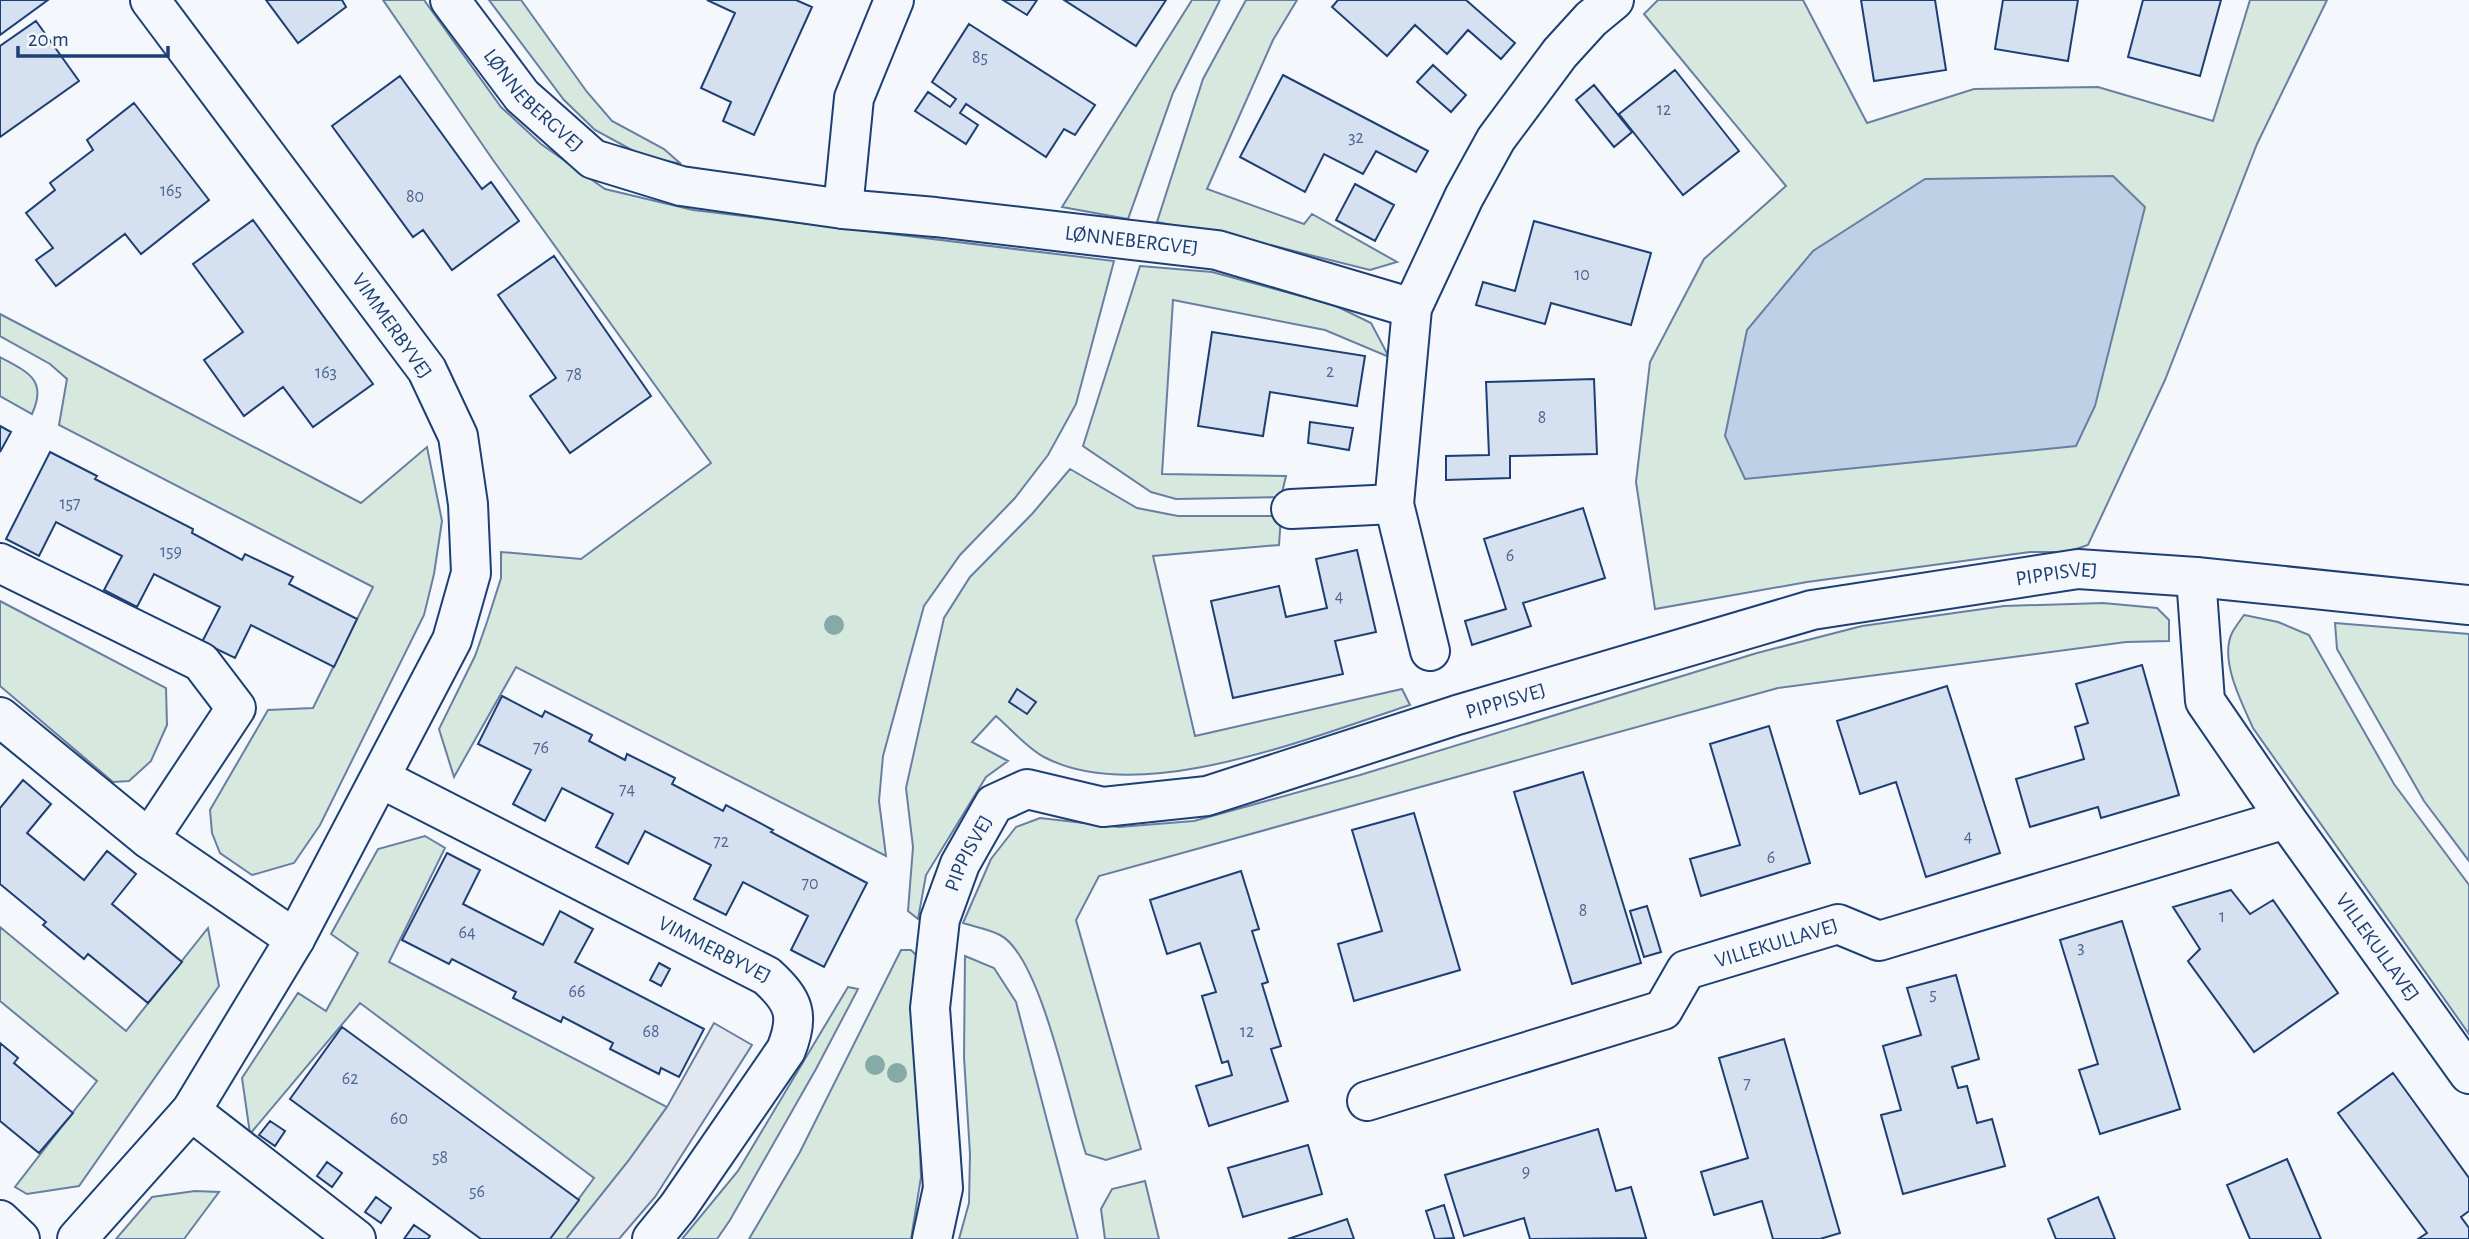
<svg xmlns="http://www.w3.org/2000/svg" width="2469" height="1239" font-family="'Alegreya Sans',sans-serif">
	<rect width="100%" height="100%" fill="#f4f7fb"/>
	<path fill="#d7e8df" stroke="#687fa3" stroke-width="2" d="M383,0H424L501,107L541,144L605,189L693,210L1114,261L1076,404L1048,455L1015,498L960,555L924,606L883,756L879,801L886,856L516,667L454,777L439,729L475,656L487,622L501,578V552L581,559L711,463L493,160Z
		M489,0H521L587,92L612,121L664,149L681,164L641,155L595,130L564,100Z
		M1192,0H1220L1173,93L1128,219L1062,207Z
		M1246,0H1297L1273,40L1207,189L1304,224L1312,214L1397,262L1370,270L1274,246L1157,222L1203,79Z
		M1658,0H1803L1867,123L1974,89L2098,87L2213,121L2250,0H2327L2257,144L2165,380L2088,545L2067,552H2030L1807,582L1655,609L1636,482L1650,362L1704,259L1786,186L1644,14Z
		M1140,266L1212,272L1334,305L1371,323L1389,357L1325,330L1173,300L1162,474L1286,476L1281,497L1176,499L1151,492L1083,446Z
		M0,314L361,503L427,447L442,521L434,574L424,615L320,825L294,863L252,875L220,853L212,833L210,810L268,710L313,708L373,587L59,425L67,379L50,364L0,336Z
		M0,357C27,372 48,379 32,414L0,396Z
		M1070,469L1137,508L1178,516H1281L1279,545L1153,556L1195,736L1402,689L1410,705C1314,736 1140,808 1044,757C1027,748 1011,729 996,716L972,742L1008,761L986,777L926,875L918,919L908,911L913,847L906,788L944,618L970,577L1032,514Z
		M0,601L166,688L167,725L151,761L129,781L113,782L0,686Z
		M2103,603L2157,608L2169,620V641L2126,642L1778,688L1099,876L1076,920L1141,1149L1106,1160L1086,1154C1070,1106 1041,956 1000,935C989,929 975,927 963,923L991,859L1016,827L1040,818L1119,827L1194,821L1360,775L1757,653L1862,626L2004,606Z
		M2244,615L2278,622L2309,635L2394,784L2469,885V1034L2253,728C2242,703 2219,660 2232,633C2235,627 2240,621 2244,615Z
		M2335,623L2469,634V861L2424,801L2337,649Z
		M425,836L445,848L389,962L667,1107L629,1160L566,1239H549L594,1178L360,1003L250,1134L242,1078L298,993L326,1011L358,953L331,934L378,849Z
		M0,927L126,1031L208,928L219,986L79,1186L27,1194L15,1187L97,1081L0,1001Z
		M901,950H911L916,955L915,1004L921,1177L911,1239H749L800,1152Z
		M965,956L994,968L1016,1002L1078,1239H959L969,1203L970,1154L964,1057Z
		M848,987L858,989L816,1069L730,1220L717,1239H682L738,1171Z
		M1145,1181L1159,1239H1105L1101,1209L1112,1189Z
		M195,1191L219,1192L184,1239H116L152,1197Z"/>
	<path fill="#e3e8f0" stroke="#687fa3" stroke-width="2" d="M714,1023L752,1045L655,1197L619,1239H566L629,1160L667,1107Z"/>
	<path fill="#bed0e5" stroke="#687fa3" stroke-width="2" d="M2113,176L2145,207L2095,406L2076,446L1745,479L1725,436L1747,330L1813,251L1925,179Z"/>
	<path fill="#d5e0f0" stroke="#1d3f73" stroke-width="2" d="M0,0H48L0,35Z
		M266,0H342L346,7L298,43Z
		M707,0H796L812,7L754,135L723,121L731,102L701,88L735,13Z
		M1003,0H1037L1027,15Z
		M1064,0H1166L1136,46Z
		M1338,0H1466L1515,43L1501,59L1468,30L1447,54L1415,25L1387,56L1332,7Z
		M1861,0H1935L1946,70L1874,81Z
		M2003,0H2078L2068,61L1995,49Z
		M2143,0H2221L2200,76L2128,57Z
		M36,21L79,81L0,137V46Z
		M969,24L1095,105L1075,135L1064,129L1046,157L966,104L960,113L978,125L966,144L915,111L928,92L950,107L956,99L932,82Z
		M1433,65L1466,95L1451,112L1417,82Z
		M1675,70L1739,151L1683,195L1619,114Z
		M1283,75L1428,151L1416,172L1376,151L1363,174L1324,154L1305,192L1240,157Z
		M400,76L482,189L491,182L519,221L452,270L423,230L413,237L332,126Z
		M1594,85L1632,132L1614,147L1576,100Z
		M134,103L209,200L141,254L125,234L56,286L36,260L53,248L26,213L55,190L50,183L93,150L87,140Z
		M1355,184L1394,205L1375,241L1336,220Z
		M253,220L373,384L313,427L283,387L244,416L204,360L243,332L193,264Z
		M1534,221L1651,253L1631,325L1551,303L1545,324L1476,305L1483,282L1515,291Z
		M554,256L651,396L570,453L530,396L556,378L498,295Z
		M1212,332L1365,356L1357,406L1270,392L1263,436L1198,426Z
		M1594,379L1597,454L1510,456V478L1446,480V456L1489,455L1486,382Z
		M1310,422L1353,428L1349,450L1308,443Z
		M0,426L11,432L0,452Z
		M50,452L97,476L95,479L193,529L192,533L242,560L245,554L293,577L289,584L357,619L334,667L251,625L235,658L202,642L220,607L154,574L137,607L104,590L122,556L56,522L39,556L6,539Z
		M1583,508L1605,578L1523,603L1531,626L1472,645L1465,621L1506,609L1484,539Z
		M1357,550L1376,632L1335,641L1343,674L1233,698L1211,601L1279,586L1286,617L1327,608L1316,559Z
		M2142,665L2179,795L2101,818L2098,807L2030,827L2016,779L2084,759L2075,727L2088,723L2076,684Z
		M1947,686L2000,853L1926,877L1896,782L1860,794L1837,721Z
		M1017,689L1036,702L1027,714L1009,702Z
		M502,696L542,717L545,711L592,735L589,741L625,760L627,754L675,778L672,784L723,811L726,805L773,830L771,832L867,883L824,967L791,950L808,916L743,882L726,915L694,899L711,865L645,831L628,864L596,847L613,814L562,788L545,821L513,804L531,770L478,744Z
		M1769,726L1810,863L1701,896L1690,859L1740,845L1710,744Z
		M1583,772L1641,963L1572,984L1514,792Z
		M23,780L51,804L27,833L84,880L107,851L136,874L112,904L182,962L148,1003L88,954L84,959L43,925L46,922L0,884V808Z
		M1414,813L1460,970L1354,1001L1338,944L1382,931L1352,830Z
		M447,853L480,870L463,904L543,945L560,911L593,929L575,962L704,1029L679,1077L661,1068L659,1074L610,1049L613,1043L563,1017L561,1022L513,998L516,992L452,959L449,964L402,940Z
		M1241,871L1259,929L1252,931L1268,982L1262,984L1281,1046L1271,1049L1288,1101L1209,1126L1196,1086L1232,1075L1228,1061L1222,1063L1202,996L1216,992L1200,943L1167,954L1150,900Z
		M2231,890L2250,914L2273,900L2338,993L2254,1052L2188,961L2200,949L2173,907Z
		M1647,906L1661,952L1644,957L1630,911Z
		M2122,921L2180,1109L2100,1134L2079,1070L2098,1064L2060,940Z
		M659,963L670,969L661,986L650,980Z
		M1956,975L1979,1059L1952,1067L1958,1088L1967,1086L1977,1123L1992,1119L2005,1166L1903,1194L1881,1115L1901,1110L1883,1046L1921,1035L1907,988Z
		M342,1027L579,1200L550,1239H481L290,1099Z
		M1784,1039L1840,1233L1820,1239H1773L1762,1201L1714,1215L1701,1172L1748,1158L1719,1058Z
		M0,1043L18,1058L14,1063L73,1113L39,1153L0,1121Z
		M2393,1073L2469,1178V1211L2461,1217L2469,1228V1239H2418L2427,1233L2338,1113Z
		M270,1121L285,1131L275,1146L259,1135Z
		M1598,1129L1616,1191L1631,1187L1646,1238L1530,1239L1524,1218L1464,1236L1445,1175Z
		M1308,1145L1322,1194L1243,1217L1228,1168Z
		M2287,1159L2321,1239H2250L2227,1185Z
		M327,1162L342,1173L332,1187L317,1176Z
		M376,1197L391,1208L381,1223L365,1212Z
		M2098,1197L2115,1239H2056L2048,1219Z
		M1444,1205L1454,1238L1435,1239L1426,1211Z
		M1347,1219L1354,1239H1288Z
		M414,1225L430,1236L428,1239H404Z"/>
	<g fill="none" stroke-linecap="round" stroke-linejoin="round">
		<defs>
			<g id="minor">
				<path id="s1" d="M450,0L522,96L593,159L681,186L843,209L935,217L1217,250L1412,308"/>
				<path d="M843,209L854,98L894,0"/>
				<path d="M1291,509L1394,504"/>
				<path d="M0,563L201,662L236,708L149,839"/>
				<path id="s2" d="M2196,577L2205,701L2286,819L2469,1074"/>
				<path d="M1430,651L1394,504L1412,308L1464,197L1496,139L1560,53L1591,19L1614,0"/>
				<path d="M0,717L149,839L295,939"/>
				<path id="s3" d="M380,778L767,976C794,1001 800,1015 786,1050L678,1207L652,1239"/>
				<path id="s4" d="M1367,1101L1663,1010L1686,970L1838,924L1879,941L2286,819"/>
				<path d="M191,1111L356,1239"/>
				<path d="M0,1220L20,1239"/>
				<path d="M77,1239L191,1111L295,939L452,640L471,573L468,504L458,436L427,370L150,0"/>
				<path id="s5" d="M932,1239L943,1188L930,1008L940,919L960,864L994,804L1027,789L1103,807L1207,796L1457,715L1812,610L2078,569L2196,577L2469,605"/>
			</g>
		</defs>
		<use href="#minor" stroke="#1d3f73" stroke-width="42"/>
		<use href="#minor" stroke="#f4f7fb" stroke-width="38"/>
	</g>
	<g fill="#86aba6">
		<circle cx="834" cy="625" r="10"/>
		<circle cx="875" cy="1065" r="10"/>
		<circle cx="897" cy="1073" r="10"/>
	</g>
	<g text-anchor="middle" dominant-baseline="central" stroke-width="5" stroke-linejoin="round" paint-order="stroke">
		<g font-size="18" fill="#4b6792">
			<text x="980" y="58">85</text>
			<text x="1664" y="110">12</text>
			<text x="1356" y="138">32</text>
			<text x="171" y="191">165</text>
			<text x="415" y="197">80</text>
			<text x="1582" y="275">10</text>
			<text x="1330" y="372">2</text>
			<text x="326" y="373">163</text>
			<text x="574" y="375">78</text>
			<text x="1542" y="418">8</text>
			<text x="70" y="504">157</text>
			<text x="171" y="552">159</text>
			<text x="1510" y="556">6</text>
			<text x="1339" y="597">4</text>
			<text x="541" y="748">76</text>
			<text x="627" y="790">74</text>
			<text x="1968" y="837">4</text>
			<text x="721" y="842">72</text>
			<text x="1771" y="858">6</text>
			<text x="810" y="884">70</text>
			<text x="1583" y="911">8</text>
			<text x="2222" y="917">1</text>
			<text x="467" y="933">64</text>
			<text x="2081" y="948">3</text>
			<text x="577" y="992">66</text>
			<text x="1933" y="995">5</text>
			<text x="651" y="1032">68</text>
			<text x="1247" y="1032">12</text>
			<text x="350" y="1079">62</text>
			<text x="1747" y="1084">7</text>
			<text x="399" y="1119">60</text>
			<text x="440" y="1158">58</text>
			<text x="1526" y="1172">9</text>
			<text x="477" y="1192">56</text>
		</g>
		<g font-size="21" fill="#1d3f73" stroke="#f4f7fb">
			<text stroke="none"><textPath href="#s1" startOffset="131">LØNNEBERGVEJ</textPath></text>
			<text stroke="none"><textPath href="#s1" startOffset="761">LØNNEBERGVEJ</textPath></text>
			<text transform="translate(392 326) rotate(55)">VIMMERBYVEJ</text>
			<text stroke="none"><textPath href="#s5" startOffset="1549">PIPPISVEJ</textPath></text>
			<text stroke="none"><textPath href="#s5" startOffset="982">PIPPISVEJ</textPath></text>
			<text stroke="none"><textPath href="#s5" startOffset="394">PIPPISVEJ</textPath></text>
			<text stroke="none"><textPath href="#s4" startOffset="450">VILLEKULLAVEJ</textPath></text>
			<text stroke="none"><textPath href="#s2" startOffset="425">VILLEKULLAVEJ</textPath></text>
			<text stroke="none"><textPath href="#s3" startOffset="376">VIMMERBYVEJ</textPath></text>
		</g>
	</g>
	<path d="M18 46v10h150v-10" fill="none" stroke="#1d3f73" stroke-width="3.5"/>
	<text x="28" y="46" font-size="21" fill="#1d3f73" stroke="#f4f7fb" stroke-width="5" paint-order="stroke">20 m</text>
</svg>
